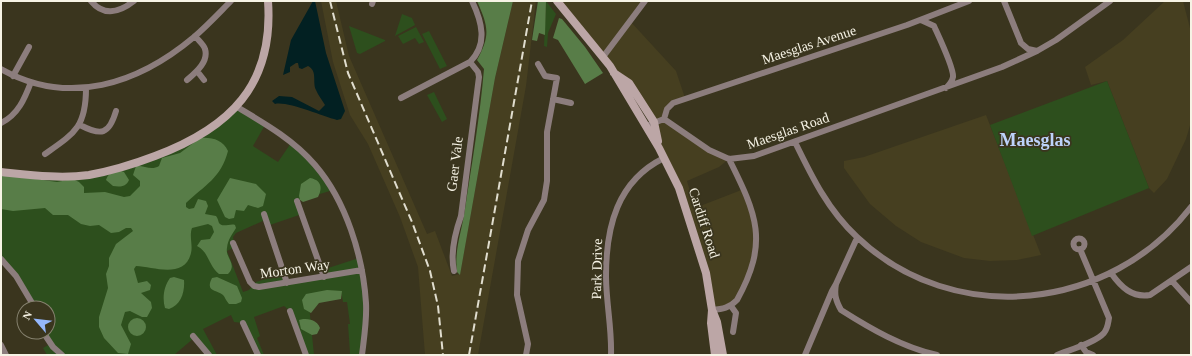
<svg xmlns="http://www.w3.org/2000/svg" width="1192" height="356" font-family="'Times New Roman',serif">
	<rect width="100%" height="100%" fill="#3a351e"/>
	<path fill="#463f20" d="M321,1H336L349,56L427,234L435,231L452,276L460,274L495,78L513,1H536L526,86L478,355H425L418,267L400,217L368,144L350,115L333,62Z
		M557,1H645L630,21L676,71L685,98L673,103L664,119L689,137L729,159L719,167L687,181L695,208L744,189L753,214L756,251L737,300L712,310L706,273L664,158L654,122Z
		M1165,1H1183L1191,32V122L1186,139L1167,179L1154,193L1149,188L1107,81L1091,85L1085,67L1123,40Z
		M986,115L1041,255L1017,260L990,261L964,258L921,242L896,226L870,204L844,168V161L864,157Z"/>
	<path fill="#2d4f1d" d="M546,1L556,14L548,33L547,47L544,46Z
		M402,14L412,18L415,25L395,36Z
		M349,26L385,40V41L360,54L357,53Z
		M416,27L424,42L419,44L415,38L403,44L398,36Z
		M429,31L447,66L440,69L422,34Z
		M1107,81L1149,188L1032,236L990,125Z
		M434,92L447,119L442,122L427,95Z
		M237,107L265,125L253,146L278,162L291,143L297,147L333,190L297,201L302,214L267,226L265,220L236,233L233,237L235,247L227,251L243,292L249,290L256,282L284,273L287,283L324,277L322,270L359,258L366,304L362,355H349L350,353L348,324H350L347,302H343L341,291L308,295L314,355H306L290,311L284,306L254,317L260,336L257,338L264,355H258L243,323L234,322L231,315L203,329L217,355H209L194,338L174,355H47L43,348L50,344L43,332H48V308H35L1,259V172L88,175L182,145Z"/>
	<path fill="#587d48" d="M477,1H513L495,78L460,275L457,272C454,250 462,231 465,209C472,163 480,116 484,69L477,60C491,35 488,26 477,1Z
		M538,1H546L545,35L539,33L537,41L532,40Z
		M559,18L562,19L585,47L603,73L585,84L558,40L553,38Z
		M200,138C212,137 223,140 228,151C221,178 205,185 186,203V207L189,209L194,208L198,199L206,201L208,206L205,214L216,216C218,218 218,221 219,223C222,228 231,223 235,225L236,228C232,235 228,239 227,248C225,258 238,264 228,274H219C208,265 209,252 197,246L201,240L210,239L214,232L212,226L208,224L192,228C189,236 193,245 191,253C185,279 154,267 136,266L134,269L138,283L147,281L151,285L150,290L141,293L151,302L152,308L147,317H142L130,311L125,312L121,325L131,344L128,354L118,353L104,338L99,327V317L108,288L106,274L109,266V258L116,244L133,231L131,228H126L119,232L111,233L99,225L90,226L81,224L68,215H53L45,208L13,211L1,209V174L57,182L73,179L79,182L84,187V193L105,192L124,197L130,196L140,186V181L133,175L136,166C144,165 151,171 159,166L162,158L180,153Z
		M118,170L124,172L129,180C126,187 120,187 113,186L106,180C108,174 111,172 118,170Z
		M230,178L256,184L266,194L263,206L258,208L248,205L244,211L236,210L234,218L229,219L225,217L217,200Z
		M310,178C321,180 323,187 318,197L303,202L300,200L299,196L301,184Z
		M174,277L184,280C185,292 181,305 169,309L165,308C162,298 164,286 170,278Z
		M217,277L237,286L242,298L241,302L236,304H229C226,301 225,297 223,295C216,289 205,292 212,278Z
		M327,290L342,291L341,299L319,303L311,313L304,309L302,300L306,294Z
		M128 327a9 9 0 1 1 18 0a9 9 0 1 1-18 0Z
		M303,319C310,319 317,320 320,328L317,334L312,335L301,329L299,320Z"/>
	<path fill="#022022" d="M313,1H315L326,53L345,111L341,119L337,120C321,116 288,101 275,104L272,101L279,96L292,97L319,111L325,105C322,100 318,95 316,90C312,82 318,71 308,66L302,69L299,68L298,63H296L290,67V72L283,75L291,40Z"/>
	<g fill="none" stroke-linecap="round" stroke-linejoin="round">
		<path stroke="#8c7d7d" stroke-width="6" d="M91,1C104,17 120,12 134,1
			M1004,1L1021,43L1028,49L1037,51
			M372,4L373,1
			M921,20L934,26C938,35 954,68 953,77C952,82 949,85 946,88
			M603,57L645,1
			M1,69C69,107 138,84 194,37C207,26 219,13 231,1
			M197,71L204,80
			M13,76L29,47
			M187,80C195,73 209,62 205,49C204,45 198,40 195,36
			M401,98L470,62
			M553,99L571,103
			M237,107C264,123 294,140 315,165C346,201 363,256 366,303C367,320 364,338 362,355
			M664,119L667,109L673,103L907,25L969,1
			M1,123C18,115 25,98 31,82
			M80,125C101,136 109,135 116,111
			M646,126L664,119L709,150L729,159L754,156L1002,67L1037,51L1056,40L1110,1
			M795,142C812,177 828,210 857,237C954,329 1111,311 1191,207
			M45,154C75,133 86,127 86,88
			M297,201L324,277
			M264,214L287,283
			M1073.5 244a5.5 5.5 0 1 1 11 0a5.5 5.5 0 1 1-11 0Z
			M233,243L250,282L254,286L259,287L362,270
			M1,259L16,276L35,308
			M454,271C450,253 455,233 461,216L479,77L478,72L470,62C488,44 482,22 472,1
			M1111,273C1121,287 1132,298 1150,295L1191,267
			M1172,281L1191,302
			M836,284C834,295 836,301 841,310C871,329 902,347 937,355
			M731,306L736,313L733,332
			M712,310C723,309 729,308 737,300C769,242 757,215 729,159
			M290,311L306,355
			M243,323L258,355
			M43,332L53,347L62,355
			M193,336L209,355
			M1,345L6,355
			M1081,345L1086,352L1093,355
			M526,355L528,344L517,295L518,261L528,230L544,200L547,181V132L557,78L545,76L538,64
			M611,355C612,329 606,302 606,276C606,227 617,181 664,158
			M805,355L832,291L836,284L857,238
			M1057,355C1069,350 1095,343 1104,333C1108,328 1108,323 1109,318L1080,249"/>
		<path stroke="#bca6a6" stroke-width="8" d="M557,1L610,66L659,148L679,188L706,273L712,310L711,323L715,355
			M614,73L629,83L654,122L658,141
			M1,172C30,175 60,179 89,175C111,171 134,164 155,156C230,128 274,85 268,1
			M713,312L717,322L723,355"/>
		<path stroke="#e0ddce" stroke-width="2" stroke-dasharray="8 4" stroke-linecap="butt" d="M330,1L348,73L412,222L430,271L438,306L443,355
			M469,355L532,1"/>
	</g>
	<g text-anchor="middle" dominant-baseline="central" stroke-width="3.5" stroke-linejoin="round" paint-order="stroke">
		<g font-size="14" fill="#f6f3e5" stroke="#3a351e">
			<text transform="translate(809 45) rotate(-18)">Maesglas Avenue</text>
			<text transform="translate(788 131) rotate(-19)">Maesglas Road</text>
			<text transform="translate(455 164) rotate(-83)">Gaer Vale</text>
			<text transform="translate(704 223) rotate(72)">Cardiff Road</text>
			<text transform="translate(295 269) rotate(-8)">Morton Way</text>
			<text transform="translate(597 269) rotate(-89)">Park Drive</text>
		</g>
		<g font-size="18" font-weight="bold" fill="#bdd2fa" stroke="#3a351e">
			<text x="1035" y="140">Maesglas</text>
		</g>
	</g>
	<rect width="1192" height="356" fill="none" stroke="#f6f3e5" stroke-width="4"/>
	<g transform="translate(36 320) rotate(298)"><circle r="19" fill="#3a351e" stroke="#85816e"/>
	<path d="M0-3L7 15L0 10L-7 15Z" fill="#94b7fd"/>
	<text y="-6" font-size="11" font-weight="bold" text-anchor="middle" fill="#f6f3e5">N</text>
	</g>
</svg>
